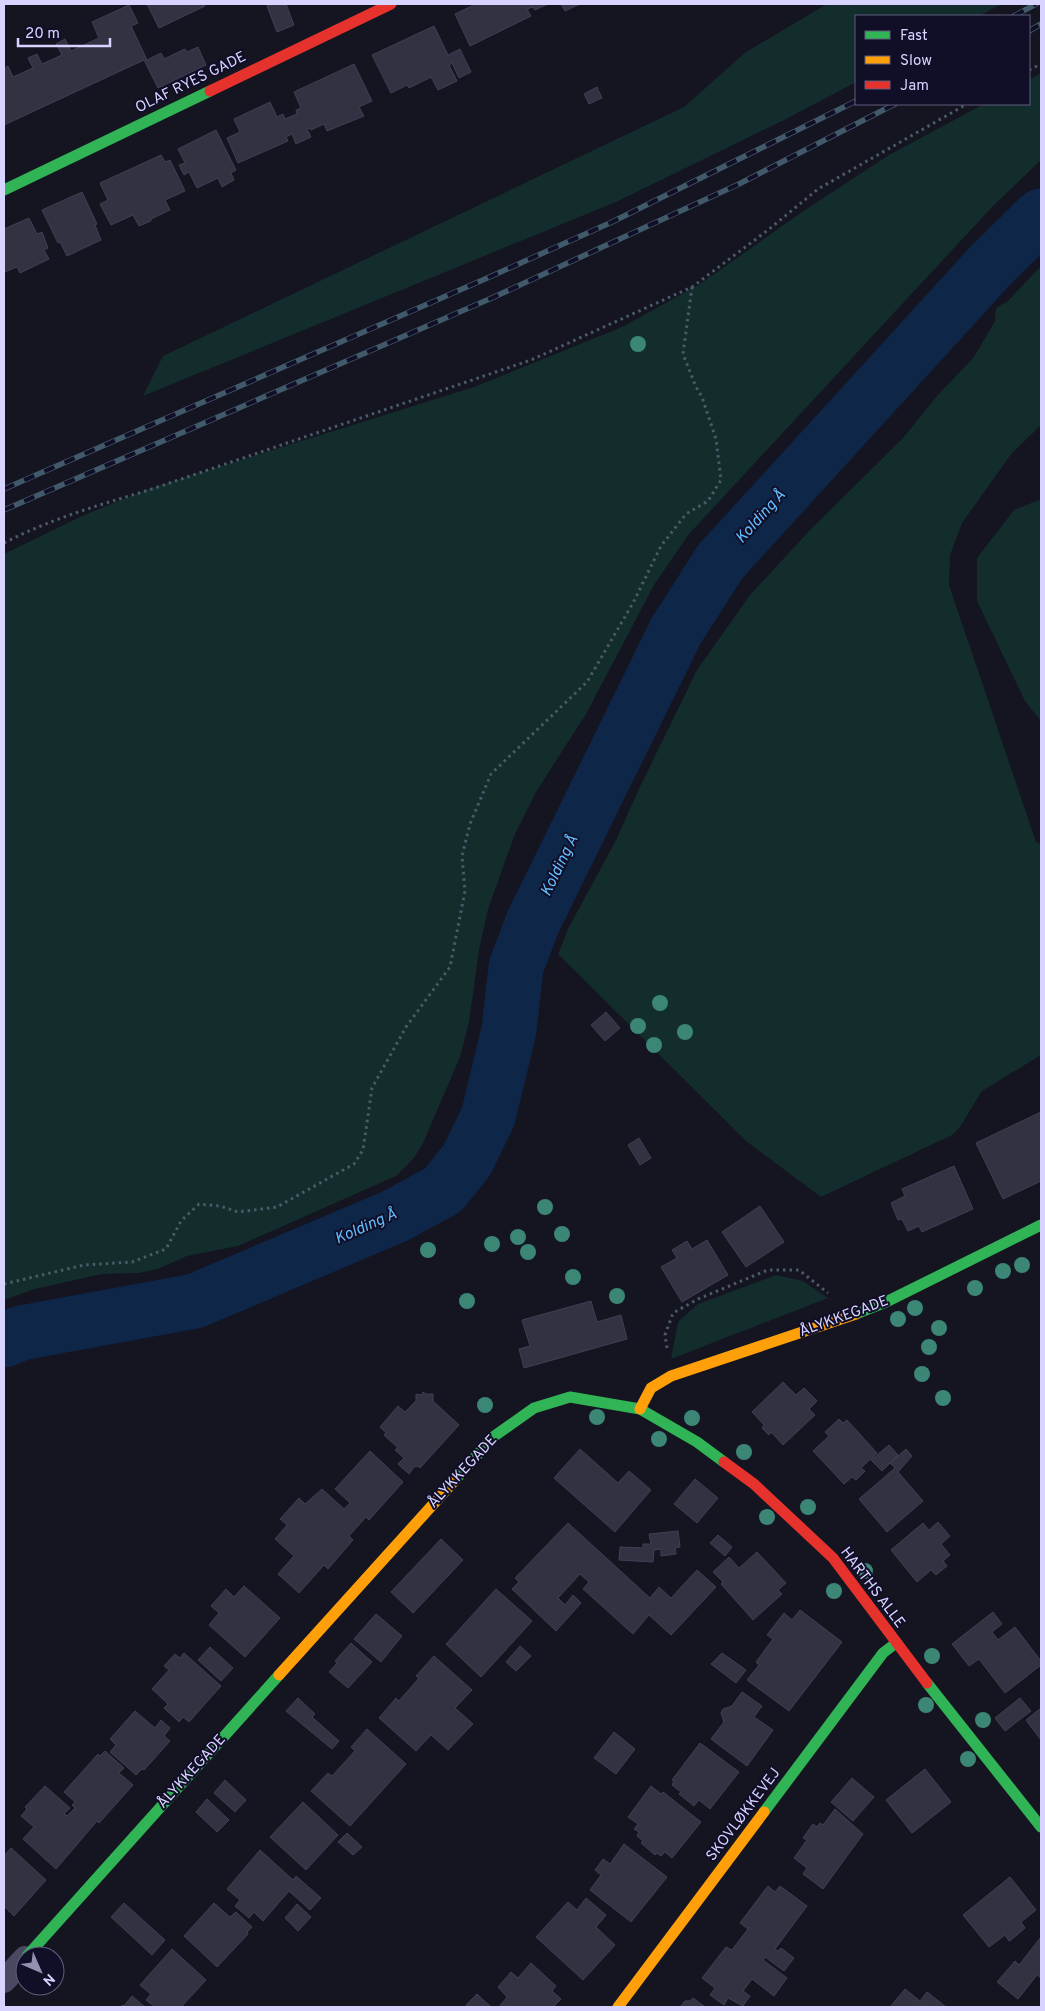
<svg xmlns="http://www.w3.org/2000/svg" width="1045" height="2011" font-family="Overpass,sans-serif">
	<rect width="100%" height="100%" fill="#151421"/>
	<path fill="#122d2c" d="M827,4H1002L979,16H856V82L788,118L616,202L143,396L163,356L684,107L746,52Z
		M1041,73V160L992,207L689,534L654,585L586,714L536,792L515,834L488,909L479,950L469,1022L460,1057L423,1143L414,1158L396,1176L238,1246L187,1256L158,1269L139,1273L102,1274L35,1289L4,1300V554L82,516L148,489L474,387L622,327L700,284L805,210L889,155L984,104H1029V80Z
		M1041,266V425L1012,453L962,523L950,555L949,585L1036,842L1041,844V1055L982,1091L960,1127L952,1135L821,1197L746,1141L558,954L569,927L615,842L638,791L697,670L750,595L810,530L903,438L937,396L974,357L995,321L996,308L1008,301Z
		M1041,499V721L1025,701L977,601V558L1014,510Z
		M776,1275L803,1281L828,1298L671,1359L678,1322L698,1304Z"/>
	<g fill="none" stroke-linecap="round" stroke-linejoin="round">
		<path stroke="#0e2648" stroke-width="55" d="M4,1340L21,1333L195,1301L395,1216L443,1190L467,1160L488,1117L509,1030L516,967L533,922L676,631L720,562L990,266L1041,216"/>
	</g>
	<path fill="#333243" stroke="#413f55" d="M147,4H204L205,6L159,28Z
		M272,4H286L294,25L277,32L267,6Z
		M476,4H548L535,10L533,7L527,9L531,16L470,46L455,14Z
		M561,4H580L565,11Z
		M129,5L138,23L131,26L147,60L161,53L164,59L185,49L187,52L198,47L206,65L158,88L144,60L4,125V69L8,66L13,77L33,68L28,58L37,54L42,64L62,55L56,44L65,39L71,51L99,38L92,22Z
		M434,26L448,55L460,49L471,72L459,78L452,63L449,65L457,81L438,90L431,77L409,88L407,85L391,93L372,55Z
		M354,64L372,101L359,107L364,116L327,131L324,124L311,130L310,128L307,129L311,137L296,144L292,134L286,137L288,141L238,163L227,138L240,132L234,119L270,102L277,117L283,114L285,119L297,114L296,110L301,108L294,92Z
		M597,87L602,98L589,104L584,94Z
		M216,130L236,170L231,173L234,180L222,187L218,178L197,188L189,172L184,175L179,165L185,163L178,149Z
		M161,155L165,162L170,160L185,191L165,200L170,210L151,219V221L139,226L133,215L111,225L100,204L108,200L100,183Z
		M82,192L97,224L95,225L101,240L67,256L60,242L58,243L42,210Z
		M29,218L37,234L42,232L48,248L44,250L49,259L20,273L17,267L4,272V229Z
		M606,1012L620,1028L605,1041L591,1025Z
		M1041,1112V1181L1003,1199L976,1143Z
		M639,1138L651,1158L640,1165L628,1145Z
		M954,1166L973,1209L922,1232L919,1226L908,1231L902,1219L898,1220L891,1203L905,1196L902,1189Z
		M760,1206L784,1242L746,1267L722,1232Z
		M707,1240L728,1275L682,1302L661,1267L677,1258L672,1250L687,1241L692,1249Z
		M591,1301L597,1322L621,1315L627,1339L524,1368L519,1349L530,1346L522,1320Z
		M783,1382L796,1395L804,1388L817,1401L809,1409L815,1415L783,1445L771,1432L769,1435L762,1428L764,1425L752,1412Z
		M423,1392L426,1394H433V1401L459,1425L420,1468L418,1466L414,1467L409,1474L398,1464L404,1458L395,1450L398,1448L384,1435L386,1433L380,1427L398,1406L405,1412L416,1401V1394L422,1395Z
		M839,1419L843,1423L847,1420L877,1453L861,1468L865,1471L856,1480L852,1477L844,1484L813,1451L829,1436L825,1432Z
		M889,1445L898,1455L882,1471L871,1460Z
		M580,1449L618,1483L629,1471L651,1490L615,1532L554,1478Z
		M906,1449L912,1456L898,1472L923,1501L887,1532L859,1499L895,1468L890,1463Z
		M370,1451L403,1482L369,1520L366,1517L349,1536L353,1540L328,1569L324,1565L299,1593L278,1574L294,1556L275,1539L287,1525L280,1519L299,1498L305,1504L322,1489L344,1509L350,1503L335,1489Z
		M695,1479L718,1498L697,1523L674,1504Z
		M938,1522L950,1536L941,1544L950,1555L943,1561L947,1566L936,1575L931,1570L917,1582L891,1550L923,1523L929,1530Z
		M568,1523L650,1598L659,1587L671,1598L697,1570L716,1587L671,1635L649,1615L633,1634L583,1589L589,1582L580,1574L558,1598L565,1605L573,1595L581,1603L556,1631L512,1589L519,1582L515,1578Z
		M678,1531L680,1547L675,1548L676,1554L661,1556V1549L654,1550L653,1562L619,1560L620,1547L643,1548V1544H651L649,1534Z
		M718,1535L732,1547L725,1556L710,1543Z
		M441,1539L463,1560L413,1613L391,1592Z
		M757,1552L786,1583L778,1590L782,1594L753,1620L721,1584L723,1582L713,1572L729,1557L739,1568Z
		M244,1586L280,1618L245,1657L209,1625L219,1613L211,1606L226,1589L234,1597Z
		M496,1589L532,1621L481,1677L446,1644Z
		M800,1610L842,1642L789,1711L747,1680L759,1665L756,1662L773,1639L767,1635L784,1613L792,1620Z
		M993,1612L1002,1624L992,1632L998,1640L1015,1627L1041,1661V1665L1005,1693L979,1659L969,1666L952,1644Z
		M376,1614L402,1636L381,1662L354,1639Z
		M351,1643L372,1662L348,1688L329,1672L337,1663L335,1661Z
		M520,1646L531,1656L516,1671L506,1662Z
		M210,1647L233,1668L221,1681L198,1660Z
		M184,1653L221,1686L189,1722L183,1717L179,1722L164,1708L168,1704L152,1689L169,1670L164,1666L175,1654L180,1658Z
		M722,1653L746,1670L736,1683L711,1664Z
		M434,1656L472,1690L455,1708L473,1724L448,1750L431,1735L416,1751L379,1718L396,1698L399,1701L419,1678L416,1676Z
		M742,1692L762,1706L754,1717L773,1730L747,1766L711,1739L724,1722L721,1713L723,1709L732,1706Z
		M298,1698L315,1714L312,1717L339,1741L332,1749L286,1711Z
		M1020,1698L1031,1711L1005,1731L995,1718Z
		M1041,1708V1740L1026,1720Z
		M135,1711L155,1728L161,1720L170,1728L164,1736L170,1741L144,1770L142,1769L136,1775L110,1752L116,1745L110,1739Z
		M367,1729L406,1764L350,1826L311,1791L328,1773L332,1776L355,1751L351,1747Z
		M614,1732L635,1749L616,1774L594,1758Z
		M700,1743L739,1772L710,1809L699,1800L694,1806L679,1794L681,1792L672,1785L674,1781L672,1780Z
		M105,1751L124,1768L119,1773L133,1785L99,1823L97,1821L56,1869L23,1839L34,1827L21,1816L27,1809L25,1807L45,1786L70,1808L64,1814L67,1816L75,1808L72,1805L75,1802L64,1792L98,1754L100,1756Z
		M925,1769L951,1802L912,1833L886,1800Z
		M852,1778L874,1797L853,1821L831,1802Z
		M225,1780L246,1800L235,1812L214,1793Z
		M651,1786L661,1794L663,1792L701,1822L672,1858L665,1852L661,1856L657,1853L655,1855L641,1843L643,1841L637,1836L639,1832L634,1829L638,1824L628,1817Z
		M207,1799L229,1820L217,1832L196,1812Z
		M303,1802L338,1835L306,1870L270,1837Z
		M835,1809L863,1834L823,1889L803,1874L807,1868L794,1858L807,1840L803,1838L813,1824L817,1827L820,1823L823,1825Z
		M347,1833L362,1847L353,1855L338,1842Z
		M624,1844L667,1877L631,1922L590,1890L601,1875L595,1870L603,1859L610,1864Z
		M11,1848L46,1880L14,1916L4,1906V1856Z
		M260,1850L293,1880L296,1876L321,1898L310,1910L289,1891L263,1921L254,1912L249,1918L235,1906L240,1900L227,1889Z
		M1010,1877L1036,1910L1021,1922L1025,1928L1011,1940L1009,1941L1005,1935L989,1947L963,1915Z
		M768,1886L775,1892L780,1886L807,1906L775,1949L778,1951L781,1948L794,1958L784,1971L765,1957L763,1960L787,1978L774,1996L752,1979L743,1991L750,1996L743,2006L728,1998L724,2005L710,1995L715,1988L702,1978L726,1947L732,1950L748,1929L740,1923Z
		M586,1898L606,1915L596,1927L615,1945L583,1980L536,1937L568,1902L577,1910Z
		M124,1903L165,1940L152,1955L111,1917Z
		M214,1903L230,1917L236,1912L252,1927L247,1932L248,1934L217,1967L184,1936Z
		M297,1904L311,1917L298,1931L285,1918Z
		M1041,1937V1978L1037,1975L1018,1999L997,1982L1015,1961L1019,1965Z
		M172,1949L206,1980L181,2007H155L146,2000L151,1994L140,1985Z
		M531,1963L556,1986L552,1991L561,1999L553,2007H499L507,1997L498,1987L511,1972L518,1978Z
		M905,1989L920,2001L927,1992L946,2007H890Z
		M477,1994L491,2007H468L466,2005Z
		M132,1996L145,2007H120L123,2005L124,2006Z
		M693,1998L705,2007H680L685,2001H690Z"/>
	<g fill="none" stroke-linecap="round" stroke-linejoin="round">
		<path stroke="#4a5b69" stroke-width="3" stroke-dasharray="2.5 4" stroke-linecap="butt" d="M1029,70L1041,64
			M4,543C50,519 99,505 149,490L531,360L692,287L768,230L818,189L967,104
			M4,1284L84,1265L132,1262L166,1249L181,1221L199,1204L220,1206L238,1212L277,1207L354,1164L363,1150L372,1088L406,1027L450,967L465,891L462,856L470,824L491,774L587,682L633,603L661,546L686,514L708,501L721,480L716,439L702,397L696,387L683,354L692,287
			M667,1348L665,1335L673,1313L698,1299L768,1270H799L828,1293"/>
		<path stroke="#494962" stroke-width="24" d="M4,1981L25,1958"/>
		<path stroke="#30b455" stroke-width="11" d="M4,190L210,91
			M856,1314L884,1303L1041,1225
			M456,1479L493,1437L534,1408L570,1397L640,1409L697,1442L724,1462
			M927,1683L1041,1827
			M764,1812L883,1653L896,1643
			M27,1956L279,1675"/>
		<path stroke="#ff9f0a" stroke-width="11" d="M640,1409L651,1388L671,1376L856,1314
			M279,1675L456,1479
			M618,2007L764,1812"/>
		<path stroke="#e5322d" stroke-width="11" d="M210,91L391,4
			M724,1462L754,1484L833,1558L927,1683"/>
		<defs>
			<path id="rail" d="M1014,16L1036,4
				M1029,31L1041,24
				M4,489L485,279L612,222L856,101
				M4,510L494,297L739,184L895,104"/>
		</defs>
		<use href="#rail" stroke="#415a6b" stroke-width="5.5"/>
		<use href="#rail" stroke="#110e27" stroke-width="4" stroke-dasharray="11" stroke-linecap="butt"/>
	</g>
	<g fill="#3c8676">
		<circle cx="638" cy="344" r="8"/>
		<circle cx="660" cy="1003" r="8"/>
		<circle cx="638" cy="1026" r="8"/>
		<circle cx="685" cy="1032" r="8"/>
		<circle cx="654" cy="1045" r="8"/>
		<circle cx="545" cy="1207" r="8"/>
		<circle cx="562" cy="1234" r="8"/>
		<circle cx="518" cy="1237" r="8"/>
		<circle cx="492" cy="1244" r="8"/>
		<circle cx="428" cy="1250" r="8"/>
		<circle cx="528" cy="1252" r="8"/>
		<circle cx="1022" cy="1265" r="8"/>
		<circle cx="1003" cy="1271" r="8"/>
		<circle cx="573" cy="1277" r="8"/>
		<circle cx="975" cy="1288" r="8"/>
		<circle cx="617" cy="1296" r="8"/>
		<circle cx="467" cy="1301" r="8"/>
		<circle cx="915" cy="1308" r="8"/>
		<circle cx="898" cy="1319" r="8"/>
		<circle cx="939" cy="1328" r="8"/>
		<circle cx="929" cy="1347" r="8"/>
		<circle cx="922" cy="1374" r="8"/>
		<circle cx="943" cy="1398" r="8"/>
		<circle cx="485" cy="1405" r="8"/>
		<circle cx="597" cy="1417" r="8"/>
		<circle cx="692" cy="1418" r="8"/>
		<circle cx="659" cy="1439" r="8"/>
		<circle cx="744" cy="1452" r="8"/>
		<circle cx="808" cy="1507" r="8"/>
		<circle cx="767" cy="1517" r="8"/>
		<circle cx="865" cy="1571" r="8"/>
		<circle cx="834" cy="1591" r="8"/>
		<circle cx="932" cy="1656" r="8"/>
		<circle cx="926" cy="1705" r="8"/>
		<circle cx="983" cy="1720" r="8"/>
		<circle cx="968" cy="1759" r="8"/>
	</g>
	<g text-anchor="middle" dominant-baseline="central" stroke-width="4" stroke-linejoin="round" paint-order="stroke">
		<g font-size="15" fill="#d7d4ff" stroke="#110e27">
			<text transform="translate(191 83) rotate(-26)">OLAF RYES GADE</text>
			<text transform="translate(844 1317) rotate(-20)">ÅLYKKEGADE</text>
			<text transform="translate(463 1472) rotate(-47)">ÅLYKKEGADE</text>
			<text transform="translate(872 1588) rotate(53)">HARTHS ALLE</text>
			<text transform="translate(192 1772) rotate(-48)">ÅLYKKEGADE</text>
			<text transform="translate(744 1815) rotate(-53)">SKOVLØKKEVEJ</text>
		</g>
		<g font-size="16" font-style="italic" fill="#62bdff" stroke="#110e27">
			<text transform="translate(761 517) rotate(-48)">Kolding Å</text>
			<text transform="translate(560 866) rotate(-64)">Kolding Å</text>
			<text transform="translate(366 1227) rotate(-24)">Kolding Å</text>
		</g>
	</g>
	<rect width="1045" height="2011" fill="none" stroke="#d7d4ff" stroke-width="10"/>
	<rect x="855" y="15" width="175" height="90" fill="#110e27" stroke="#605d7d"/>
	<rect x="865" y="31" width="25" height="8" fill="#30b455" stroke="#605d7d"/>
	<text x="900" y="40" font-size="15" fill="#d7d4ff">Fast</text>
	<rect x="865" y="56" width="25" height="8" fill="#ff9f0a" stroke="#605d7d"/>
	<text x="900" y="65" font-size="15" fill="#d7d4ff">Slow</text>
	<rect x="865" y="81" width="25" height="8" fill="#e5322d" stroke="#605d7d"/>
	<text x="900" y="90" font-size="15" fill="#d7d4ff">Jam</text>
	<g transform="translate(40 1971) rotate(135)"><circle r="24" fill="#110e27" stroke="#605d7d"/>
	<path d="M0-4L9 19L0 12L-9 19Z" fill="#9391b1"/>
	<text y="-8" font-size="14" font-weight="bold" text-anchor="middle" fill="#d7d4ff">N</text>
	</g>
	<path d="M18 38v8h92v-8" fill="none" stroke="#d7d4ff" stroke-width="2.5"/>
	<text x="25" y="38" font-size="15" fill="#d7d4ff" stroke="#110e27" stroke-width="4" paint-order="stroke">20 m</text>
</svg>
